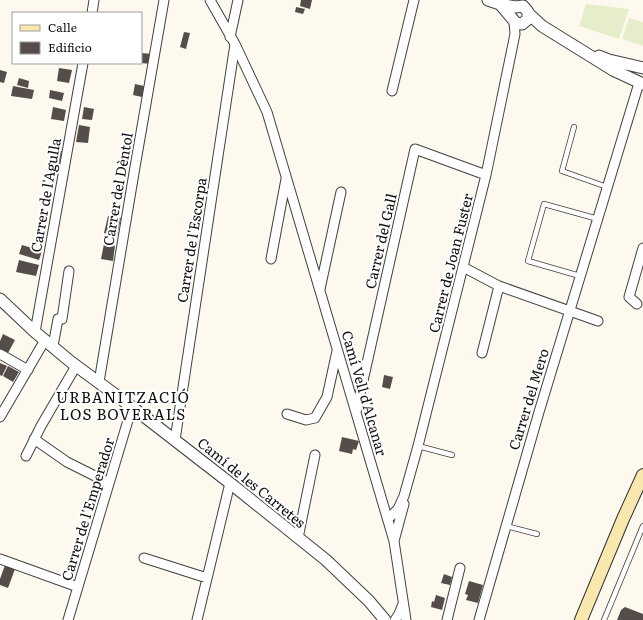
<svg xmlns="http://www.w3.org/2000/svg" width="643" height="620" font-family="Literata,serif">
	<rect width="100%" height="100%" fill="#fef9ee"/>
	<path fill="#e5edcb" d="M586,4L629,9L619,39L579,26Z
		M629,18L643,22V46L622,39Z"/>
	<path fill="#544d4a" d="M301,0H312L310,9L300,6Z
		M296,7L305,9L303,14L295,12Z
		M184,32L190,33L186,49L180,47Z
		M141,53L152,54L151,64L141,63Z
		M59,68L72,70L69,83L57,81Z
		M0,70L7,72L4,83L0,82Z
		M19,78L29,81L28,88L17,85Z
		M135,84L144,86L142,97L133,95Z
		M13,86L34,90L32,99L11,96Z
		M50,90L64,93L62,101L49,98Z
		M53,107L66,110L64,121L51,119Z
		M84,107L94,109L92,120L82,119Z
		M79,125L90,127L88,143L76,142Z
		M52,149L62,151L59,166L49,164Z
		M108,216L121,218L117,236L104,233Z
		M104,244L115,246L113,261L101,259Z
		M22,245L42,251L39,260L19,254Z
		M19,260L39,265L36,276L16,272Z
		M3,334L15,340L8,353L0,349V341Z
		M0,363L7,366L2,376L0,375Z
		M8,366L19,372L13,382L3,376Z
		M384,375L393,377L390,389L382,387Z
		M342,437L359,441L356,450L353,449L352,454L339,451Z
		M5,565L15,569L8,588L0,585V579Z
		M444,574L452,577L450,585L441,583Z
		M469,581L483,585L478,603L466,600L468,595L465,594Z
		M436,595L445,598L442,610L431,607L432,601L434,602Z
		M625,607L643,614V620H617L621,610Z"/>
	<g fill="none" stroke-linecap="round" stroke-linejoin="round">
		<defs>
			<path id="service" d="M574,127L562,171L607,187
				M580,276L528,261L544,204L598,219
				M418,446L452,455
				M506,526L537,534
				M604,620L643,526"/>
			<path id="minor" d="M210,0L235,44L267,112L394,541L406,620
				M92,13L94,0
				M230,37L238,0
				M392,91L414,0
				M271,259L286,179
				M463,267L499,286L598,321
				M320,289L341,192
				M637,304L629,297L643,248
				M35,332L83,63
				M53,346L58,319H62L69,271
				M482,353L499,286
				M0,354L28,370
				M99,382L135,167L164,0
				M356,412L415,149L486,175
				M287,414L306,420L315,418L327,397L337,351
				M0,417L45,340
				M34,439L67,462L109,483
				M175,440L235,44
				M26,456L41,426L76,366
				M388,519L398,509L404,496L418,446L486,175L515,34L514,22
				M298,538L315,455
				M394,541L404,504
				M144,558L207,578
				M0,559L78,587
				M68,620L132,407
				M197,620L230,483
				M395,620L399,614L403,604
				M447,620L460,568
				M479,620L539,412L639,83"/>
			<path id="tertiary" d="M488,0L500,4L515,7L523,6L528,12V19L522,24L516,23L500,4
				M529,14L542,26L613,70L643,84
				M599,56L609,60L643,68
				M0,299L35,332L71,362L132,407L230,483L326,560L369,601L385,620"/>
			<path id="secondary" d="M581,620L623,519L643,475"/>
		</defs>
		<use href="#service" stroke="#404040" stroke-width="6"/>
		<use href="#minor" stroke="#404040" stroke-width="11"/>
		<use href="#tertiary" stroke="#404040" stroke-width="13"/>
		<use href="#secondary" stroke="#2f2f2f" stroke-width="14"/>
		<use href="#service" stroke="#fff" stroke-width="4.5"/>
		<use href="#minor" stroke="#fff" stroke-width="9"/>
		<use href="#tertiary" stroke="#fff" stroke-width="11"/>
		<use href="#secondary" stroke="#f9e8ae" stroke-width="12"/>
	</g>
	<g text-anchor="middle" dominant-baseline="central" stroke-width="4" stroke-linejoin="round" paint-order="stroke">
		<g font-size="14" fill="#0d0d0d" stroke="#fff">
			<text transform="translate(117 189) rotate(-80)">Carrer del Dèntol</text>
			<text transform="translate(45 195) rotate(-80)">Carrer de l'Agulla</text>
			<text transform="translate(191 240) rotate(-81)">Carrer de l'Escorpa</text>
			<text transform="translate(380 241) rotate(-77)">Carrer del Gall</text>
			<text transform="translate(450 263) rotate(-76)">Carrer de Joan Fuster</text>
			<text transform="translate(365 393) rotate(74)">Camí Vell d'Alcanar</text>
			<text transform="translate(528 399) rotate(-73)">Carrer del Mero</text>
			<text transform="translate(252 482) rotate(39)">Camí de les Carretes</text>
			<text transform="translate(87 509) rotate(-73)">Carrer de l'Emperador</text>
		</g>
		<g font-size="15" letter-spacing="1" fill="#0d0d0d" stroke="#fff">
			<text x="123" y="396">URBANITZACIÓ<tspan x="123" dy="17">LOS BOVERALS</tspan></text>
		</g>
	</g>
	<rect x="12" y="12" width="130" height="52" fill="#ffffff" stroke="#9e9e9e"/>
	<rect x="20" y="25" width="20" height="6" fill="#f9e8ae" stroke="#9e9e9e"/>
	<text x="48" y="32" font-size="12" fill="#0d0d0d">Calle</text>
	<rect x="20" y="42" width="20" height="12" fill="#544d4a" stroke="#9e9e9e"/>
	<text x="48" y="52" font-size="12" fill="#0d0d0d">Edificio</text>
</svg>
